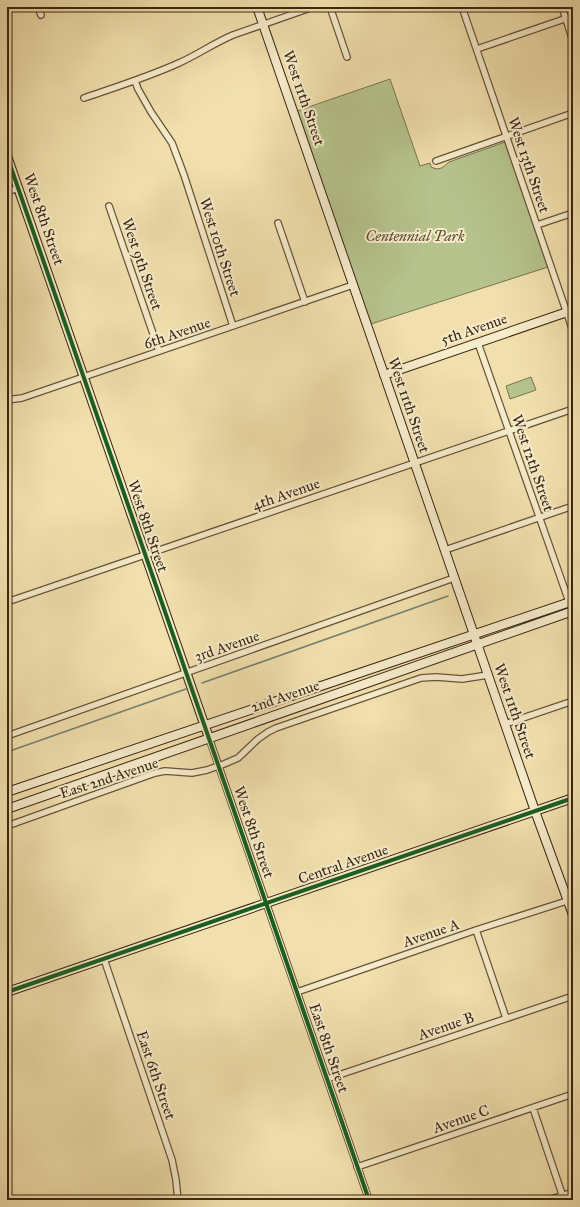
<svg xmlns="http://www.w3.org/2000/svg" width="580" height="1207" font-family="'IM FELL Great Primer',serif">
	<rect width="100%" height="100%" fill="#f1e0ad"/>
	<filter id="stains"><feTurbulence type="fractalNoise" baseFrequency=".005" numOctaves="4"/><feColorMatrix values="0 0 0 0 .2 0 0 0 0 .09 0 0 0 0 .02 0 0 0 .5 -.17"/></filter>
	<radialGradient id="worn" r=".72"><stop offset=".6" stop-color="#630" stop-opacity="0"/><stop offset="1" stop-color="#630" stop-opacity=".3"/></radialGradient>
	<path fill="#b6c38d" stroke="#787450" d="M390,79L420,166L430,163L431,167C440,171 442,168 449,162L505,142L548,267L371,324L297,111Z
		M531,377L536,390L510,399L506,386Z"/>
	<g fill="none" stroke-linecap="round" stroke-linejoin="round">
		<path stroke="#74806f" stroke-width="1.5" d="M202,683L448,596
			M7,752L186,689"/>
		<defs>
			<path id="street" d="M38,7L41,15
				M330,7L347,57
				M462,7L573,331
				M562,7L573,41
				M477,49L573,16
				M135,81L138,89L151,112L172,143L184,175L233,326
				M84,98C116,87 148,77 179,63C197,55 214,43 233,35L313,7
				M436,161L573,113
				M7,192L18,188
				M109,206L159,351
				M278,223L305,302
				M537,225L573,213
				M478,343L573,613
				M7,400L22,398L353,285
				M445,550L573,506
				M7,602L573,409
				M505,724L573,701
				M7,736L454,578
				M209,738L369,1200
				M7,826L155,773L165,771L192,773L207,770L224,764L238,758L258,739L268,732L276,728L421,678L436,677L462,679L488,675
				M476,930L506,1018
				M104,959L172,1160L176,1180L178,1200
				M297,992L476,930L573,899
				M327,1079L573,996
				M533,1108L564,1200
				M357,1167L573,1094
				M548,1200L573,1192"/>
			<path id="secondary" d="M257,7L535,811L573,915
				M7,156L209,738
				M384,375L573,310
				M7,792L573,601
				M7,809L573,611
				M7,992L573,798"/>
		</defs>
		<use href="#street" stroke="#68543a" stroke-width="8"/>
		<use href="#secondary" stroke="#3a2514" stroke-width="10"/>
		<use href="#street" stroke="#f6ebca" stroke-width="5.5"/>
		<use href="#secondary" stroke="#f6ebca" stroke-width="8"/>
		<defs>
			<path id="cycleway" d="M7,156L369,1200
				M7,992L573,798"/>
		</defs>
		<use href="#cycleway" stroke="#f6ebca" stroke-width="6"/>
		<use href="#cycleway" stroke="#1b5e20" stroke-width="4"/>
	</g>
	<g text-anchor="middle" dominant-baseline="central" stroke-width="4" stroke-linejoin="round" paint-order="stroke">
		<g font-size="15" fill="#3a2514" stroke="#f6ebca">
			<text transform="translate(304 98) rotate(71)">West 11th Street</text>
			<text transform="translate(529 165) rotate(71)">West 13th Street</text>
			<text transform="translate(44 219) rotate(71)">West 8th Street</text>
			<text transform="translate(220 247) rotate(72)">West 10th Street</text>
			<text transform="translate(142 264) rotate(71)">West 9th Street</text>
			<text transform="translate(474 329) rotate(-19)">5th Avenue</text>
			<text transform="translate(177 333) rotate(-19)">6th Avenue</text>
			<text transform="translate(409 405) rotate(71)">West 11th Street</text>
			<text transform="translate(533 463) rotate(71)">West 12th Street</text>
			<text transform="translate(286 494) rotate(-19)">4th Avenue</text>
			<text transform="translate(148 526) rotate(71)">West 8th Street</text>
			<text transform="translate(227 646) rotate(-19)">3rd Avenue</text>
			<text transform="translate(285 696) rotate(-19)">2nd Avenue</text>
			<text transform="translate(515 711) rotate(71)">West 11th Street</text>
			<text transform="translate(109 778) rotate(-18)">East 2nd Avenue</text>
			<text transform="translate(254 832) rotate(71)">West 8th Street</text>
			<text transform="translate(343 864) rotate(-19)">Central Avenue</text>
			<text transform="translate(431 933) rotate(-19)">Avenue A</text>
			<text transform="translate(446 1026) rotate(-19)">Avenue B</text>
			<text transform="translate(329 1048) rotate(71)">East 8th Street</text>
			<text transform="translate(156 1075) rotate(71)">East 6th Street</text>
			<text transform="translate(461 1119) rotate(-19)">Avenue C</text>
		</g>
		<g font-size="15" font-style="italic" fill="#594c32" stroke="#f6ebca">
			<text x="415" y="236">Centennial Park</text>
		</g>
	</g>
	<rect width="580" height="1207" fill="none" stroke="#f1e0ad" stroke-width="24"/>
	<rect x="8" y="8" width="564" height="1191" fill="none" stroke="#3a2514" stroke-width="2"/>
	<rect x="12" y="12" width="556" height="1183" fill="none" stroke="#3a2514"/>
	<rect width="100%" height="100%" filter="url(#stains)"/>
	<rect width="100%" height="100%" fill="url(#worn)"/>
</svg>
